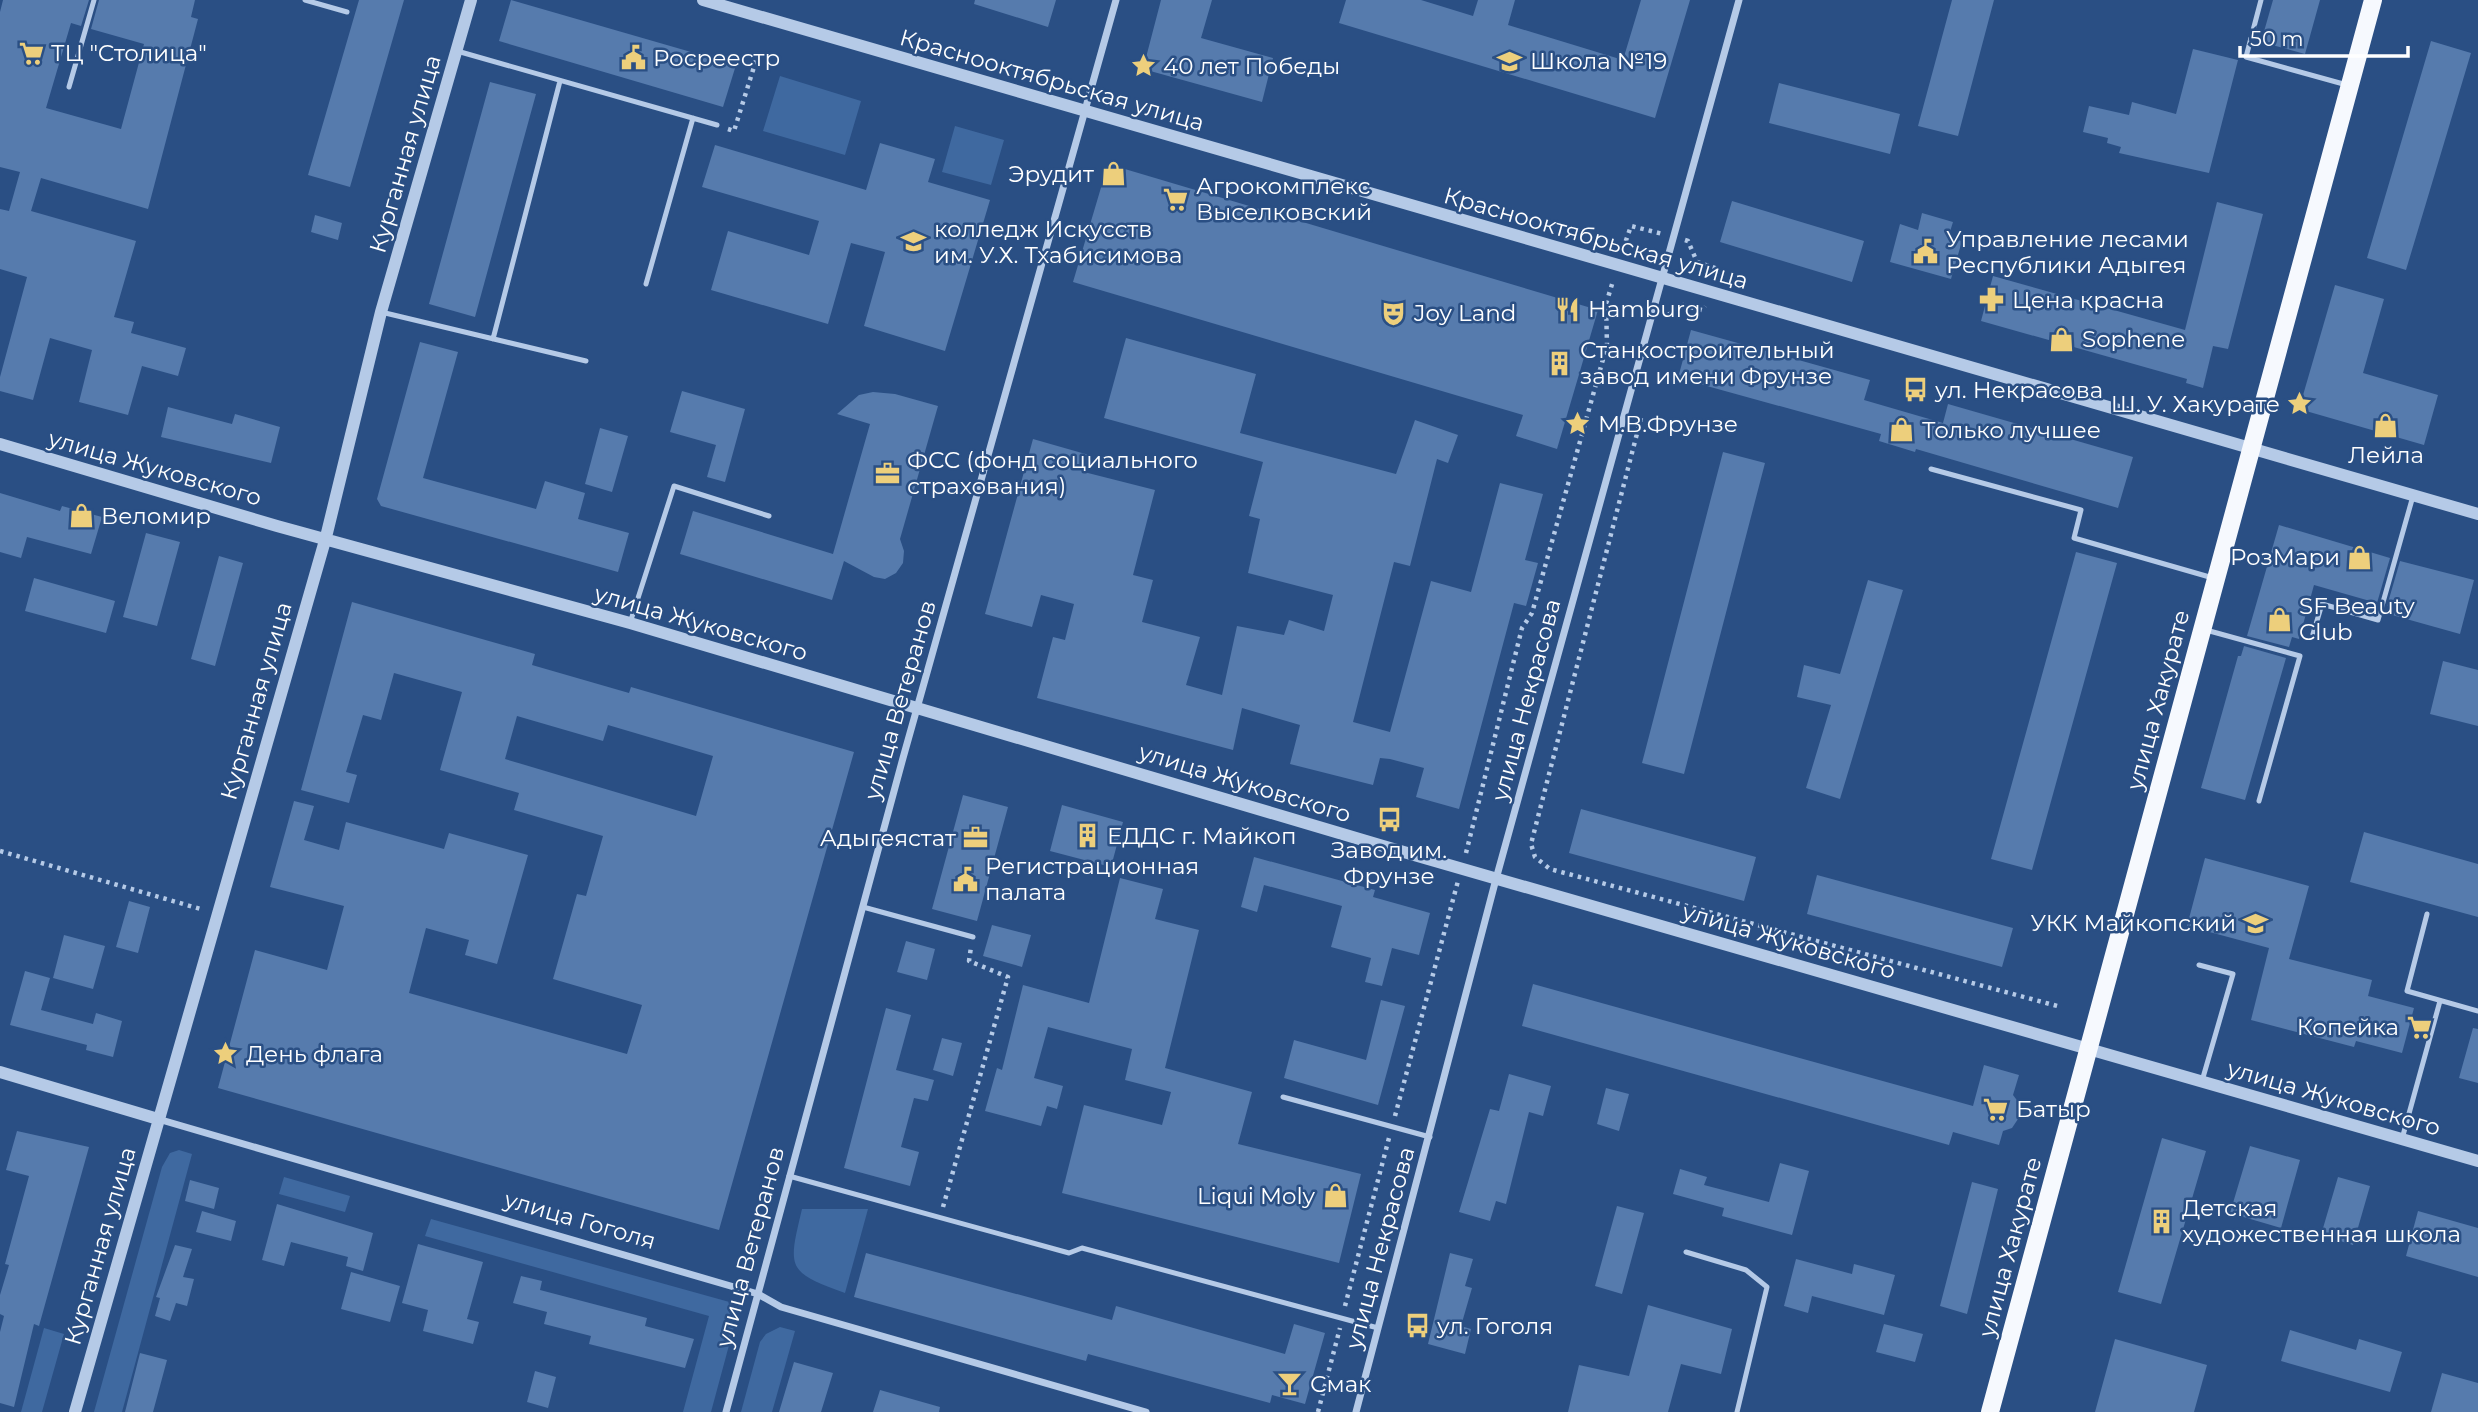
<svg xmlns="http://www.w3.org/2000/svg" width="2478" height="1412" font-family="Montserrat,sans-serif">
	<rect width="100%" height="100%" fill="#2a4f84"/>
	<path fill="#3f69a0" d="M780,76L861,101L845,155L763,131Z
		M955,126L1004,140L991,185L942,172Z
		M179,1150L192,1154L122,1412H94L162,1167L170,1153Z
		M284,1177L350,1196L345,1212L279,1194Z
		M802,1209H868L845,1293C786,1272 788,1268 802,1209Z
		M431,1219L733,1303L735,1323L711,1412H683L709,1316L425,1236Z
		M780,1327L795,1331L772,1412H741L760,1342L766,1334Z
		M44,1328L64,1334L42,1412H21Z"/>
	<path fill="#567bad" fill-rule="evenodd" d="M3,0H89L81,26L71,23L46,108L121,129L144,44L91,29L99,0H195L191,17L198,19L148,209L41,178L31,211L136,241L114,317L134,322L131,333L186,348L178,376L142,366L128,415L79,402L92,350L50,338L33,400L0,391V377L27,277L0,269V209L9,211L20,172L0,167V12Z
		M359,0H404L350,187L308,175Z
		M511,0L736,65L723,107L499,41Z
		M975,0H1056L1048,27L974,4Z
		M1161,0H1212L1201,38L1273,58L1262,102L1143,69Z
		M1346,0H1421L1473,16L1478,0H1515L1508,25L1623,60L1641,0H1690L1655,118L1339,23Z
		M1952,0H1994L1958,136L1918,126Z
		M2273,0H2320L2305,54L2261,42Z
		M2431,41L2471,53L2406,270L2367,258Z
		M2193,49L2238,60L2209,173L2119,153L2121,147L2107,143L2108,138L2083,132L2089,106L2129,115L2132,102L2176,114Z
		M490,82L536,94L475,317L429,304Z
		M1779,83L1900,114L1890,154L1769,123Z
		M880,143L935,159L928,182L990,200L945,351L864,326L885,252L851,243L828,324L711,290L728,231L809,255L819,221L702,187L715,145L866,190Z
		M1108,164L1598,310L1557,449L1516,436L1523,415L1073,282Z
		M1732,201L1864,241L1852,282L1720,242Z
		M2217,202L2263,214L2228,349L2213,346L2203,388L2186,383L2187,379L1981,321L1993,276L2185,330Z
		M1922,213L1953,222L1948,238L1962,241L1951,279L1890,262L1900,224L1918,230Z
		M315,215L342,223L338,240L311,232Z
		M2335,285L2384,299L2363,373L2438,395L2424,445L2299,409Z
		M1691,330L1870,380L1864,400L1943,423L1948,404L2133,457L2118,508L1916,449L1915,452L1879,441L1881,434L1678,378Z
		M1126,338L1256,374L1240,433L1396,474L1415,420L1458,435L1448,463L1437,459L1410,566L1394,562L1353,722L1390,732L1431,581L1471,592L1500,483L1543,494L1525,560L1538,563L1526,606L1514,603L1459,809L1416,797L1424,768L1390,759L1380,758L1373,785L1290,764L1300,725L1242,708L1233,750L1037,698L1053,637L1065,640L1074,604L1041,595L1032,627L985,614L1033,439L1089,455L1084,472L1155,490L1133,575L1153,580L1142,622L1200,637L1186,685L1222,695L1237,626L1284,635L1289,620L1324,631L1333,595L1248,573L1260,519L1249,516L1263,462L1104,418Z
		M420,342L458,352L423,478L536,509L545,481L585,493L578,519L629,533L618,572L381,506L377,499Z
		M682,391L745,409L725,482L707,477L716,445L670,432Z
		M873,392L895,394L938,406L900,539L904,551L903,563L896,573L885,579L874,577L844,561L832,600L680,554L693,511L833,554L870,424L837,414L859,395Z
		M168,407L232,424L235,414L280,427L271,463L161,437Z
		M600,428L628,436L612,492L585,484Z
		M1723,452L1765,463L1684,774L1642,763Z
		M0,493L60,511L62,506L102,517L91,554L27,537L21,558L0,552Z
		M2279,525L2390,558L2377,603L2314,585L2299,639L2292,637L2289,647L2247,636Z
		M146,533L180,542L157,626L123,617Z
		M2076,552L2117,563L2032,870L1991,859Z
		M219,556L243,563L215,666L191,659Z
		M2400,561L2474,580L2460,634L2392,615L2394,608L2387,606Z
		M34,578L115,601L106,633L25,611Z
		M1868,580L1903,590L1840,799L1806,788L1831,705L1797,697L1804,665L1840,674Z
		M352,602L535,654L532,665L629,693L631,687L854,752L719,1230L218,1088L255,950L327,970L344,906L270,887L294,801L314,806L304,840L339,850L346,822L444,849L449,833L528,855L497,964L465,955L469,940L426,928L409,993L627,1054L642,1005L553,979L577,894L586,896L603,836L514,810L519,793L440,770L462,692L394,673L381,720L363,715L346,772L357,775L349,803L301,790ZM517,716L603,741L608,725L713,756L696,816L505,759Z
		M2244,646L2286,658L2245,800L2201,788L2238,656H2241Z
		M2443,661L2478,670V726L2430,714Z
		M963,795L1008,807L977,921L932,909Z
		M1062,805L1123,822L1111,867L1050,851Z
		M1581,809L1756,857L1744,901L1569,853Z
		M2364,832L2478,864V917L2350,882Z
		M1254,857L1375,890L1373,897L1430,913L1419,955L1392,948L1382,986L1365,982L1371,958L1331,947L1342,906L1264,885L1257,912L1241,907Z
		M2205,858L2309,886L2289,959L2372,980L2368,996L2414,1008L2402,1053L2356,1041L2354,1047L2251,1020L2269,948L2187,926Z
		M1817,875L2013,928L2002,967L1807,914Z
		M1120,878L1163,889L1155,919L1199,930L1165,1068L1252,1092L1238,1144L1361,1174L1339,1263L1062,1193L1084,1105L1162,1125L1171,1092L1125,1080L1132,1049L1048,1027L1034,1078L1063,1086L1057,1109L1047,1106L1041,1126L985,1111L997,1068L1002,1070L1023,985L1089,1003Z
		M129,901L150,907L138,953L116,947Z
		M992,925L1031,935L1022,967L983,956Z
		M64,935L105,946L93,989L53,978Z
		M906,941L935,949L927,980L897,972Z
		M25,971L50,978L41,1010L93,1024L96,1013L122,1021L113,1057L86,1050L87,1045L10,1025Z
		M1533,984L1973,1106L1984,1065L2019,1075L2013,1095L2019,1103L2020,1116L2012,1128L2003,1131L1999,1145L1953,1132L1949,1145L1522,1026Z
		M1381,1000L1405,1006L1378,1105L1284,1078L1294,1040L1366,1060Z
		M886,1008L911,1015L896,1070L934,1080L928,1101L914,1098L901,1147L919,1152L910,1186L844,1168Z
		M2473,1028L2478,1029V1083L2459,1078Z
		M942,1038L962,1043L953,1076L933,1070Z
		M1509,1074L1551,1086L1543,1116L1529,1112L1506,1204L1496,1201L1490,1221L1459,1212L1490,1109L1499,1111Z
		M1606,1088L1629,1094L1619,1131L1597,1124Z
		M17,1131L89,1147L39,1326L34,1324L14,1407L0,1403V1332L4,1316L0,1314V1295L9,1265L5,1264L29,1176L6,1170Z
		M2162,1138L2206,1151L2161,1304L2118,1292Z
		M2250,1146L2300,1160L2281,1228L2230,1213Z
		M1780,1163L1809,1171L1792,1235L1722,1216L1724,1208L1673,1194L1680,1169L1707,1177L1704,1185L1769,1202Z
		M2338,1177L2370,1186L2353,1245L2321,1235Z
		M190,1180L219,1188L214,1209L185,1201Z
		M1972,1182L1998,1189L1967,1314L1940,1306Z
		M277,1204L373,1233L363,1271L346,1266L348,1257L291,1242L284,1266L262,1260Z
		M1617,1206L1644,1213L1622,1294L1595,1286Z
		M202,1211L236,1221L231,1241L196,1232Z
		M2418,1211L2478,1228V1277L2406,1256Z
		M418,1244L483,1262L467,1319L479,1322L473,1344L423,1331L428,1310L402,1303Z
		M175,1245L192,1249L183,1277L194,1279L187,1306L176,1303L170,1321L155,1316L160,1298L156,1297Z
		M866,1253L1112,1320L1116,1306L1285,1354L1294,1324L1325,1333L1305,1404L1272,1395L1270,1403L1088,1354L1086,1361L854,1297Z
		M1450,1253L1473,1259L1465,1286L1472,1288L1461,1326L1471,1329L1465,1354L1428,1344Z
		M1796,1259L1852,1274L1854,1264L1895,1275L1884,1315L1812,1296L1808,1313L1784,1306Z
		M351,1272L400,1286L390,1322L341,1309Z
		M521,1276L542,1281L540,1290L647,1318L645,1326L694,1339L685,1368L589,1344L591,1336L544,1324L547,1312L513,1303Z
		M1648,1305L1732,1329L1721,1374L1681,1364L1668,1412H1568L1579,1365L1629,1376Z
		M1884,1324L1923,1334L1915,1362L1876,1352Z
		M2290,1330L2356,1350L2359,1339L2402,1352L2390,1392L2281,1361Z
		M2115,1339L2207,1365L2194,1412H2095Z
		M140,1353L167,1360L153,1412H125Z
		M794,1362L833,1373L821,1412H779Z
		M535,1371L556,1377L548,1408L527,1402Z
		M2442,1373L2478,1383V1412H2431Z
		M880,1390L940,1407L939,1412H873Z"/>
	<g fill="none" stroke-linecap="round" stroke-linejoin="round">
		<path stroke="#b5cae7" stroke-width="4.5" stroke-dasharray="3.5 5" stroke-linecap="butt" d="M728,129L734,131L758,54
			M1685,240L1688,241L1697,262L1718,269L1716,278
			M1623,249L1631,226L1663,234
			M1668,315L1683,305L1702,310L1705,306
			M1641,418L1531,844L1535,857L1550,869L2061,1007
			M0,851L204,910
			M1466,853L1522,628L1532,613L1607,345L1606,304L1613,281
			M1395,1116L1458,881
			M943,1207L1008,977L969,961L971,947
			M1345,1306L1389,1138
			M1318,1412L1340,1328"/>
		<path stroke="#b5cae7" stroke-width="5" d="M305,0L347,12
			M2261,0L2246,57L2347,85
			M457,51L717,125
			M69,87L94,0
			M646,284L693,118
			M381,312L586,361
			M493,339L560,81
			M1931,469L2081,510L2074,538L2213,578
			M630,623L674,486L769,516
			M2206,630L2300,656L2259,801
			M2313,634L2322,604L2378,620L2413,496
			M863,907L973,937
			M2427,914L2407,991L2478,1011
			M2199,965L2233,974L2202,1081
			M1283,1097L1430,1137
			M2402,1139L2440,1001
			M789,1176L1069,1253L1082,1248L1378,1328
			M1686,1252L1746,1270L1767,1287L1737,1412"/>
		<path stroke="#b5cae7" stroke-width="7" d="M158,1119L758,1294L781,1307L1146,1412
			M726,1412L903,758L1116,0
			M1356,1412L1496,879L1739,0"/>
		<path stroke="#b5cae7" stroke-width="12" d="M703,0L2478,514
			M0,444L277,526L630,623L1383,846L2478,1161
			M0,1072L158,1119
			M75,1412L326,537L381,312L471,0"/>
		<path stroke="#f6f9fe" stroke-width="18" d="M1990,1412L2373,0"/>
	</g>
	<defs>
		<symbol id="supermarket-bare" viewBox="-9 -9 18 18"><path d="M-6-5.5h2.5l.6 2H6L4.5 2H-2.5L-4.4-4H-6ZM-1.5 3.2a1.3 1.3 0 1 0 .1 0ZM3 3.2a1.3 1.3 0 1 0 .1 0Z" fill="#edcf7c" stroke="#2a4f84" stroke-width="2.5" paint-order="stroke"/></symbol>
		<symbol id="civic-bare" viewBox="-9 -9 18 18"><path d="M-.6-6.5H3V-4.5H.6V-3L4-1V1h2V6H-6V1h2V-1L-.6-3ZM-1.2 2.5V6h2.4V2.5Z" fill="#edcf7c" stroke="#2a4f84" stroke-width="2.5" paint-order="stroke"/></symbol>
		<symbol id="school-bare" viewBox="-9 -9 18 18"><path d="M0-5L7-2L0 1L-7-2ZM-4 1L0 2.5L4 1V4Q0 6-4 4Z" fill="#edcf7c" stroke="#2a4f84" stroke-width="2.5" paint-order="stroke"/></symbol>
		<symbol id="sight-bare" viewBox="-9 -9 18 18"><path d="M0-6L1.8-2.2L6-1.7L2.9 1.2L3.7 5.4L0 3.3L-3.7 5.4L-2.9 1.2L-6-1.7L-1.8-2.2Z" fill="#edcf7c" stroke="#2a4f84" stroke-width="2.5" paint-order="stroke"/></symbol>
		<symbol id="shop-bare" viewBox="-9 -9 18 18"><path d="M-5-2.5h2.3a2.7 3.5 0 0 1 5.4 0H5L5.5 6h-11ZM-1.5-2.5h3a1.5 2.3 0 0 0-3 0Z" fill="#edcf7c" stroke="#2a4f84" stroke-width="2.5" paint-order="stroke"/></symbol>
		<symbol id="pharmacy-bare" viewBox="-9 -9 18 18"><path d="M-2-6h4v4h4v4h-4v4h-4v-4h-4v-4h4Z" fill="#edcf7c" stroke="#2a4f84" stroke-width="2.5" paint-order="stroke"/></symbol>
		<symbol id="restaurant-bare" viewBox="-9 -9 18 18"><path d="M-5-6h1v4h1v-4h1v4h1v-4h1v5L-1.5 .5V6h-2V.5L-5-1ZM5-6V6H3V1.5H1.5Q1.5-4 5-6Z" fill="#edcf7c" stroke="#2a4f84" stroke-width="2.5" paint-order="stroke"/></symbol>
		<symbol id="theatre-bare" viewBox="-9 -9 18 18"><path d="M-5-5.5Q0-4 5-5.5V0Q5 5 0 6Q-5 5-5 0ZM-3.3-2.5H-1v1.5H-3.3ZM1-2.5H3.3v1.5H1ZM-2.8 1Q0 5.5 2.8 1Z" fill="#edcf7c" stroke="#2a4f84" stroke-width="2.5" paint-order="stroke"/></symbol>
		<symbol id="building-bare" viewBox="-9 -9 18 18"><path d="M-4-6H4V6H1V3H-1V6H-4ZM-2.5-4.3h1.7v1.8h-1.7ZM.8-4.3h1.7v1.8H.8ZM-2.5-1h1.7V.8h-1.7ZM.8-1h1.7V.8H.8Z" fill="#edcf7c" stroke="#2a4f84" stroke-width="2.5" paint-order="stroke"/></symbol>
		<symbol id="bus-bare" viewBox="-9 -9 18 18"><path d="M-5-6H5V4H4V6H2V4H-2V6H-4V4H-5ZM-3.5-4V0h7V-4ZM-3.5 1.2v1.5H-2V1.2ZM2 1.2v1.5H3.5V1.2Z" fill="#edcf7c" stroke="#2a4f84" stroke-width="2.5" paint-order="stroke"/></symbol>
		<symbol id="office-bare" viewBox="-9 -9 18 18"><path d="M-6-3h4V-5.5h4V-3h4V5H-6ZM-1-4.5V-3h2v-1.5ZM-6 0V1H6V0Z" fill="#edcf7c" stroke="#2a4f84" stroke-width="2.5" paint-order="stroke"/></symbol>
		<symbol id="bar-bare" viewBox="-9 -9 18 18"><path d="M-6-5H6L.8 .8V4.5H3.5V6h-7V4.5H-.8V.8Z" fill="#edcf7c" stroke="#2a4f84" stroke-width="2.5" paint-order="stroke"/></symbol>
	</defs>
	<g fill-rule="evenodd">
		<use href="#supermarket-bare" x="14" y="36" width="35" height="35"/>
		<use href="#civic-bare" x="616" y="40" width="35" height="35"/>
		<use href="#school-bare" x="1492" y="44" width="35" height="35"/>
		<use href="#sight-bare" x="1126" y="48" width="35" height="35"/>
		<use href="#shop-bare" x="1096" y="156" width="35" height="35"/>
		<use href="#supermarket-bare" x="1158" y="182" width="35" height="35"/>
		<use href="#school-bare" x="896" y="224" width="35" height="35"/>
		<use href="#civic-bare" x="1908" y="234" width="35" height="35"/>
		<use href="#pharmacy-bare" x="1974" y="282" width="35" height="35"/>
		<use href="#restaurant-bare" x="1550" y="292" width="35" height="35"/>
		<use href="#theatre-bare" x="1376" y="296" width="35" height="35"/>
		<use href="#shop-bare" x="2044" y="322" width="35" height="35"/>
		<use href="#building-bare" x="1542" y="346" width="35" height="35"/>
		<use href="#bus-bare" x="1898" y="372" width="35" height="35"/>
		<use href="#sight-bare" x="2282" y="386" width="35" height="35"/>
		<use href="#sight-bare" x="1560" y="406" width="35" height="35"/>
		<use href="#shop-bare" x="2368" y="408" width="35" height="35"/>
		<use href="#shop-bare" x="1884" y="412" width="35" height="35"/>
		<use href="#office-bare" x="870" y="456" width="35" height="35"/>
		<use href="#shop-bare" x="64" y="498" width="35" height="35"/>
		<use href="#shop-bare" x="2342" y="540" width="35" height="35"/>
		<use href="#shop-bare" x="2262" y="602" width="35" height="35"/>
		<use href="#bus-bare" x="1372" y="802" width="35" height="35"/>
		<use href="#building-bare" x="1070" y="818" width="35" height="35"/>
		<use href="#office-bare" x="958" y="820" width="35" height="35"/>
		<use href="#civic-bare" x="948" y="862" width="35" height="35"/>
		<use href="#school-bare" x="2238" y="906" width="35" height="35"/>
		<use href="#supermarket-bare" x="2402" y="1010" width="35" height="35"/>
		<use href="#sight-bare" x="208" y="1036" width="35" height="35"/>
		<use href="#supermarket-bare" x="1978" y="1092" width="35" height="35"/>
		<use href="#shop-bare" x="1318" y="1178" width="35" height="35"/>
		<use href="#building-bare" x="2144" y="1204" width="35" height="35"/>
		<use href="#bus-bare" x="1400" y="1308" width="35" height="35"/>
		<use href="#bar-bare" x="1272" y="1366" width="35" height="35"/>
	</g>
	<g text-anchor="middle" dominant-baseline="central" stroke-width="5" stroke-linejoin="round" paint-order="stroke">
		<g font-size="23" fill="#fff" stroke="#2a4f84" text-anchor="start">
			<text x="51" y="53">ТЦ "Столица"</text>
			<text x="653" y="58">Росреестр</text>
			<text x="1530" y="61">Школа №19</text>
			<text x="1163" y="66">40 лет Победы</text>
			<text x="1094" y="174" text-anchor="end">Эрудит</text>
			<text x="1196" y="186">Агрокомплекс<tspan x="1196" dy="26">Выселковский</tspan></text>
			<text x="934" y="229">колледж Искусств<tspan x="934" dy="26">им. У.Х. Тхабисимова</tspan></text>
			<text x="1946" y="239">Управление лесами<tspan x="1946" dy="26">Республики Адыгея</tspan></text>
			<text x="2012" y="300">Цена красна</text>
			<text x="1588" y="309">Hamburg</text>
			<text x="1414" y="313">Joy Land</text>
			<text x="2082" y="339">Sophene</text>
			<text x="1580" y="350">Станкостроительный<tspan x="1580" dy="26">завод имени Фрунзе</tspan></text>
			<text x="1935" y="390">ул. Некрасова</text>
			<text x="2280" y="404" text-anchor="end">Ш. У. Хакурате</text>
			<text x="1598" y="424">М.В.Фрунзе</text>
			<text x="1922" y="430">Только лучшее</text>
			<text x="2386" y="455" text-anchor="middle">Лейла</text>
			<text x="907" y="460">ФСС (фонд социального<tspan x="907" dy="26">страхования)</tspan></text>
			<text x="101" y="516">Веломир</text>
			<text x="2340" y="557" text-anchor="end">РозМари</text>
			<text x="2299" y="606">SF Beauty<tspan x="2299" dy="26">Club</tspan></text>
			<text x="1107" y="836">ЕДДС г. Майкоп</text>
			<text x="956" y="838" text-anchor="end">Адыгеястат</text>
			<text x="1389" y="850" text-anchor="middle">Завод им.<tspan x="1389" dy="26">Фрунзе</tspan></text>
			<text x="985" y="866">Регистрационная<tspan x="985" dy="26">палата</tspan></text>
			<text x="2236" y="923" text-anchor="end">УКК Майкопский</text>
			<text x="2399" y="1027" text-anchor="end">Копейка</text>
			<text x="246" y="1054">День флага</text>
			<text x="2016" y="1109">Батыр</text>
			<text x="1315" y="1196" text-anchor="end">Liqui Moly</text>
			<text x="2182" y="1208">Детская<tspan x="2182" dy="26">художественная школа</tspan></text>
			<text x="1437" y="1326">ул. Гоголя</text>
			<text x="1310" y="1384">Смак</text>
		</g>
		<g font-size="23" fill="#fff" stroke="#2a4f84">
			<text transform="translate(1052 80) rotate(16)">Краснооктябрьская улица</text>
			<text transform="translate(405 154) rotate(-74)">Курганная улица</text>
			<text transform="translate(1596 238) rotate(16)">Краснооктябрьская улица</text>
			<text transform="translate(155 468) rotate(16)">улица Жуковского</text>
			<text transform="translate(701 623) rotate(16)">улица Жуковского</text>
			<text transform="translate(900 700) rotate(-74)">улица Ветеранов</text>
			<text transform="translate(1526 700) rotate(-75)">улица Некрасова</text>
			<text transform="translate(2158 700) rotate(-75)">улица Хакурате</text>
			<text transform="translate(256 701) rotate(-74)">Курганная улица</text>
			<text transform="translate(1245 783) rotate(17)">улица Жуковского</text>
			<text transform="translate(1789 941) rotate(16)">улица Жуковского</text>
			<text transform="translate(2334 1098) rotate(16)">улица Жуковского</text>
			<text transform="translate(580 1220) rotate(16)">улица Гоголя</text>
			<text transform="translate(100 1246) rotate(-74)">Курганная улица</text>
			<text transform="translate(750 1247) rotate(-75)">улица Ветеранов</text>
			<text transform="translate(2010 1247) rotate(-75)">улица Хакурате</text>
			<text transform="translate(1380 1248) rotate(-75)">улица Некрасова</text>
		</g>
	</g>
	<path d="M2240 46v10h168v-10" fill="none" stroke="#ffffff" stroke-width="3.5"/>
	<text x="2250" y="46" font-size="21" fill="#ffffff" stroke="#2a4f84" stroke-width="5" paint-order="stroke">50 m</text>
</svg>
